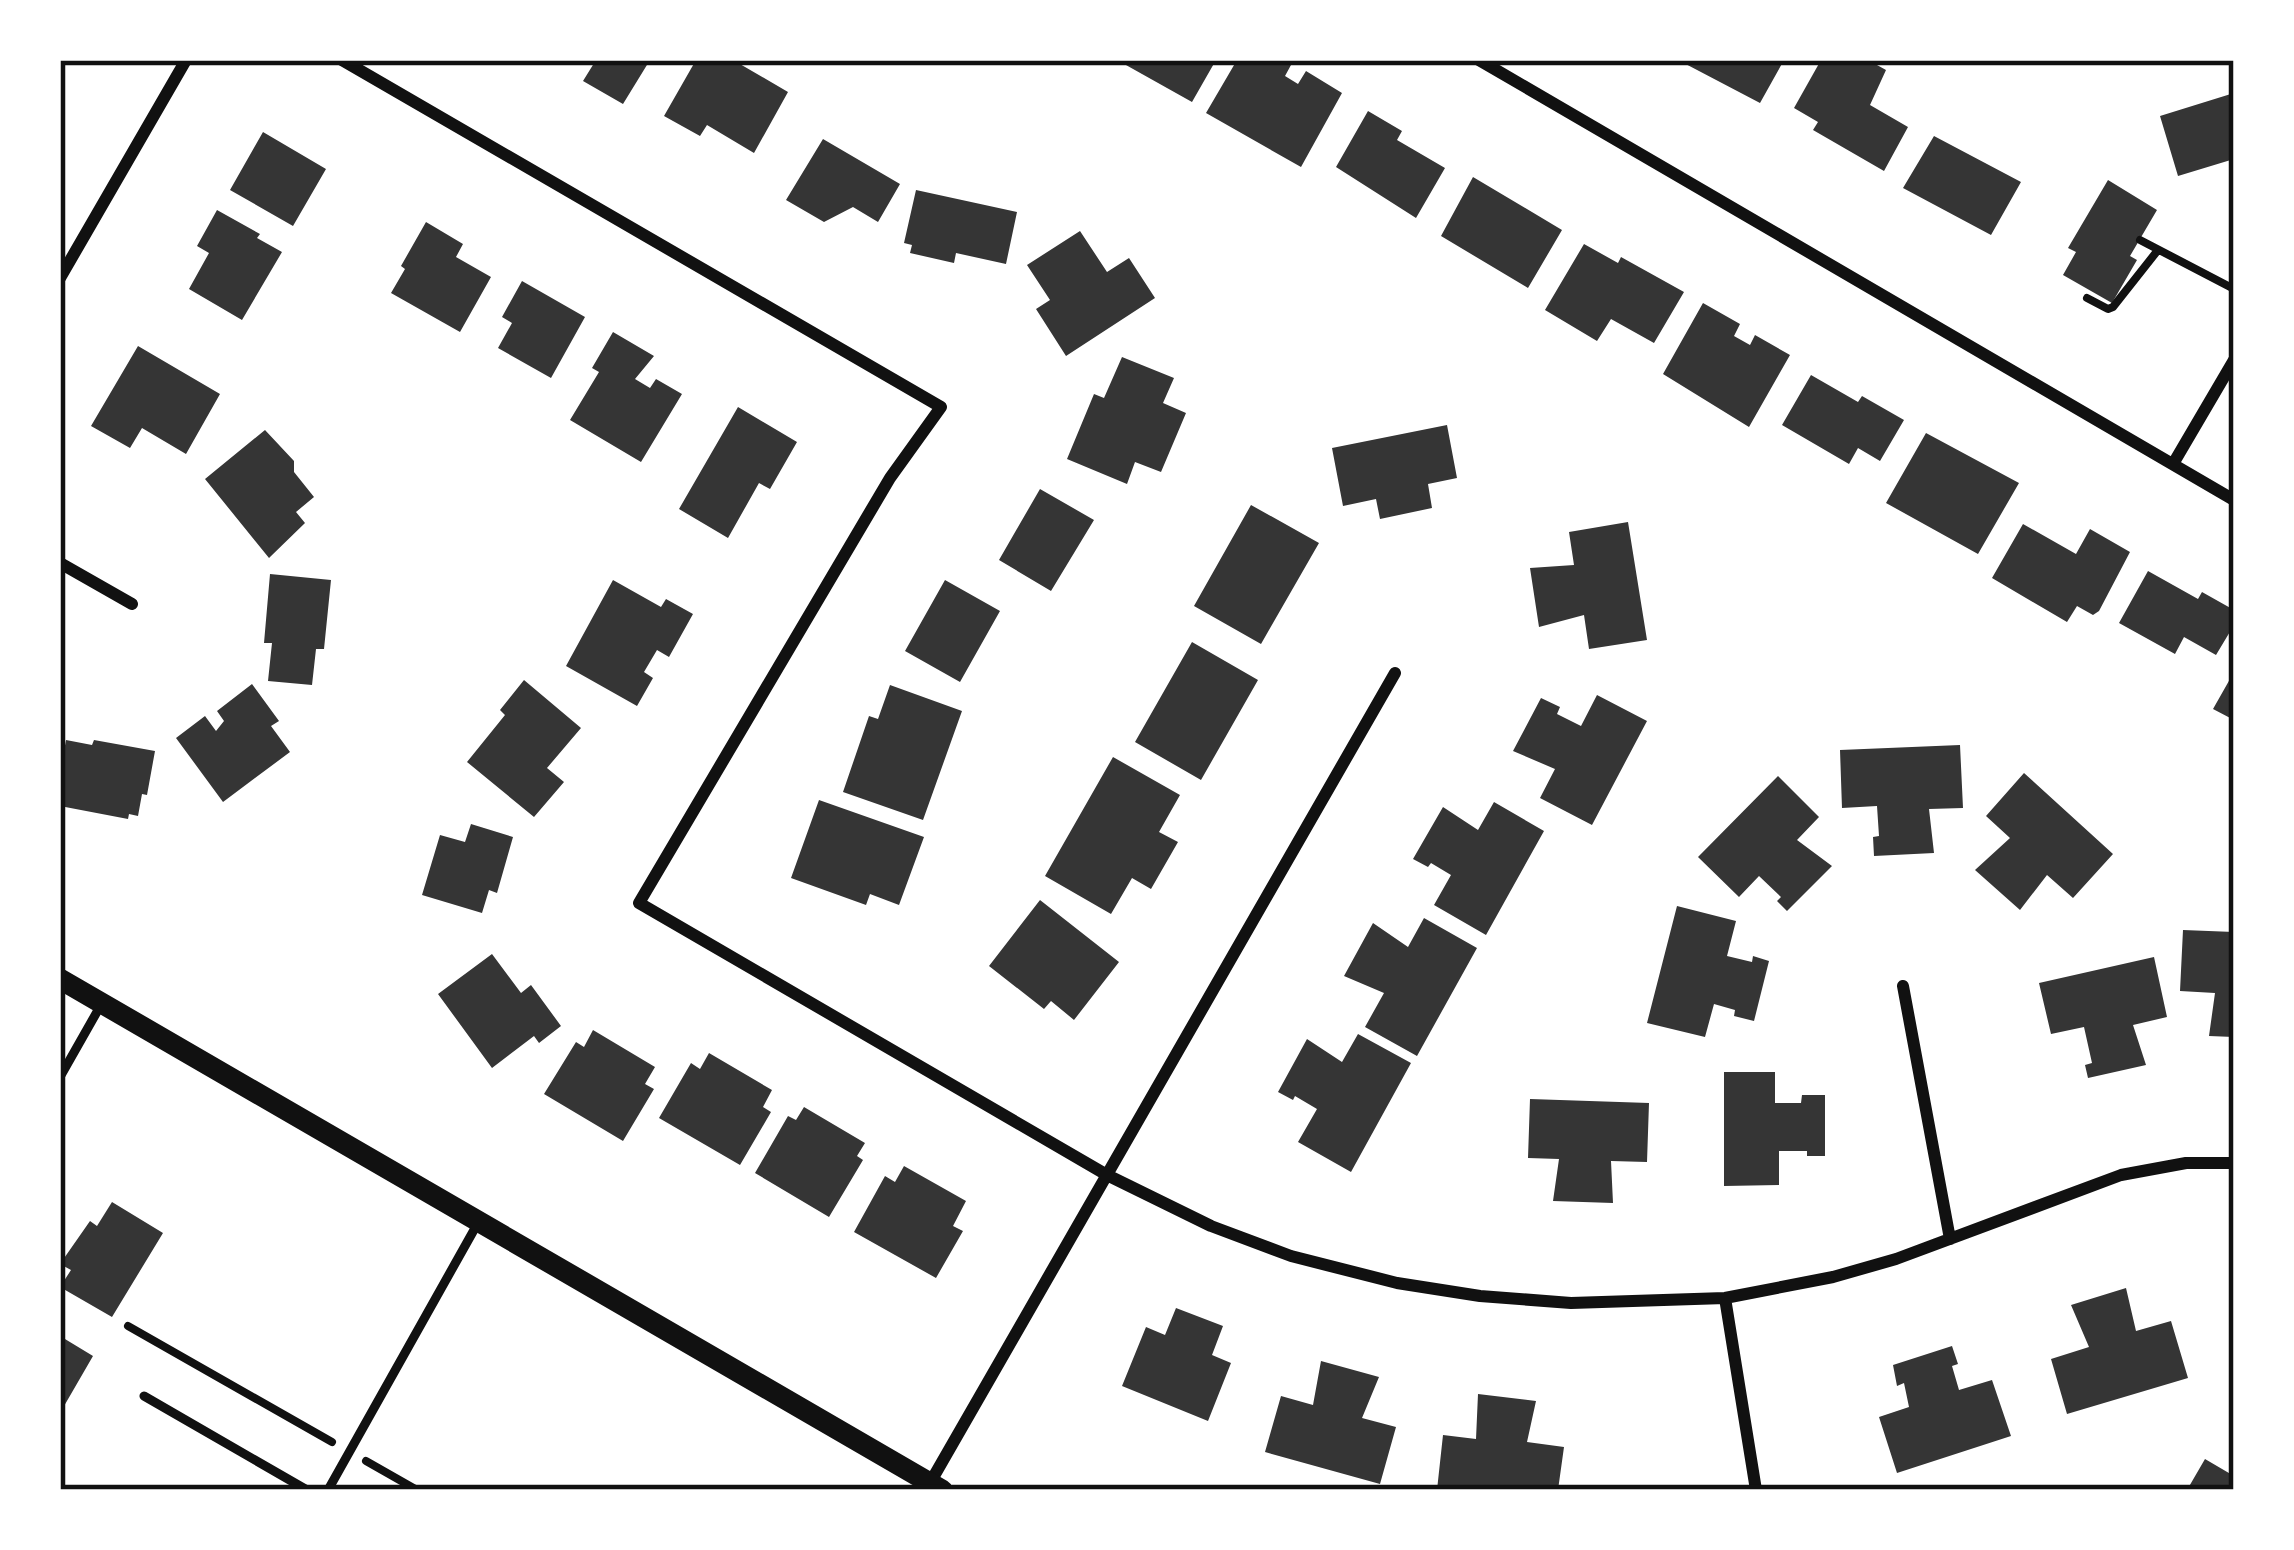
<svg xmlns="http://www.w3.org/2000/svg" width="2294" height="1550" font-family="'DejaVu Sans',sans-serif">
	<rect width="100%" height="100%" fill="#fff"/>
	<path fill="#353535" d="M596,60H650L623,104L583,81Z
		M696,60H733L788,92L754,153L707,125L700,136L664,116Z
		M1117,60H1216L1192,102Z
		M1237,60H1282L1291,65L1285,76L1298,84L1306,71L1342,93L1301,167L1206,113Z
		M1678,60H1784L1760,103Z
		M1821,60H1868L1886,70L1870,105L1908,127L1884,171L1813,130L1818,122L1794,108Z
		M2234,93V159L2178,176L2160,116Z
		M1368,111L1402,131L1397,140L1445,168L1416,218L1336,167Z
		M263,132L326,169L293,226L230,190Z
		M1934,136L2021,182L1991,235L1903,188Z
		M823,139L900,184L878,222L853,207L824,222L786,200Z
		M1473,177L1562,230L1528,288L1441,236Z
		M2108,180L2157,210L2130,256L2137,260L2112,303L2063,275L2076,252L2068,248Z
		M916,190L1017,212L1006,264L956,253L954,263L910,253L912,245L904,243Z
		M217,210L260,234L257,238L282,252L242,320L189,289L209,253L197,246Z
		M426,222L463,244L456,257L491,277L460,332L391,293L405,269L401,266Z
		M1080,231L1107,272L1129,258L1155,298L1066,356L1036,309L1050,300L1027,265Z
		M1584,244L1618,263L1621,257L1684,292L1654,343L1611,319L1597,341L1545,310Z
		M522,281L585,317L551,378L498,348L512,323L502,317Z
		M1703,303L1740,324L1734,336L1750,345L1755,335L1790,355L1749,427L1663,374Z
		M613,332L654,356L635,379L650,388L656,379L682,394L641,462L570,420L599,372L592,368Z
		M138,346L220,394L186,454L142,428L130,448L91,426Z
		M1122,357L1174,378L1163,403L1186,413L1161,472L1135,462L1127,484L1067,459L1094,394L1104,398Z
		M1811,375L1858,402L1862,396L1904,420L1880,461L1858,448L1849,464L1782,425Z
		M738,407L797,442L770,489L759,483L728,538L679,509Z
		M1447,425L1457,478L1428,484L1432,508L1380,519L1376,499L1343,506L1332,448Z
		M265,430L294,461V472L314,497L296,512L305,523L269,558L205,479Z
		M1926,433L2019,483L1978,554L1886,503Z
		M1040,489L1094,520L1051,591L999,560Z
		M1251,505L1319,543L1261,644L1194,606Z
		M1628,522L1647,640L1589,649L1584,615L1539,627L1530,568L1574,565L1569,532Z
		M2023,524L2076,554L2090,529L2130,552L2099,611L2093,615L2077,606L2067,622L1992,578Z
		M2148,571L2198,599L2202,592L2234,610V625L2216,655L2184,637L2175,654L2119,623Z
		M270,574L331,580L324,649H316L312,685L268,681L272,643H264Z
		M613,580L661,607L666,599L693,614L669,657L657,650L644,672L653,678L637,706L566,666Z
		M945,580L1000,611L960,682L905,651Z
		M1192,642L1258,680L1201,780L1135,742Z
		M2234,672V720L2213,709Z
		M524,680L581,728L547,768L564,782L534,817L467,762L505,715L500,710Z
		M252,684L279,721L271,726L290,752L223,802L176,738L205,716L216,731L224,721L217,711Z
		M890,685L962,711L923,820L843,792L869,716L878,719Z
		M1597,695L1647,721L1592,825L1540,798L1555,769L1513,751L1541,698L1560,707L1557,714L1581,726Z
		M66,740L92,745L94,740L155,751L147,795L142,794L138,816L129,814L128,819L60,806V773Z
		M1960,745L1963,808L1929,809L1934,853L1874,856L1873,837L1879,836L1877,806L1842,808L1840,750Z
		M1113,757L1180,795L1159,832L1178,842L1151,889L1132,878L1111,914L1045,876Z
		M2024,773L2113,854L2073,898L2047,875L2020,910L1975,870L2010,838L1986,816Z
		M1778,776L1819,817L1797,840L1832,866L1787,911L1777,901L1781,897L1759,876L1739,897L1698,857Z
		M819,800L924,837L899,905L870,894L866,905L791,878Z
		M1494,802L1544,831L1486,935L1434,905L1451,875L1431,863L1428,867L1413,859L1443,807L1478,830Z
		M471,824L513,837L497,893L489,890L482,913L422,895L440,835L465,842Z
		M1040,900L1119,962L1074,1020L1051,1001L1044,1009L989,966Z
		M1677,906L1736,921L1727,956L1752,962L1753,956L1769,961L1754,1021L1734,1016L1735,1010L1714,1004L1705,1037L1647,1023Z
		M1424,918L1477,948L1417,1056L1365,1027L1384,993L1344,976L1373,923L1408,947Z
		M2183,930L2234,932V1037L2209,1036L2215,993L2180,991Z
		M492,954L521,993L531,985L561,1026L539,1043L534,1036L492,1068L438,994Z
		M2154,957L2167,1017L2133,1025L2146,1065L2088,1078L2085,1065L2092,1063L2084,1027L2051,1034L2039,983Z
		M593,1030L655,1067L645,1084L654,1089L623,1141L544,1094L576,1042L584,1047Z
		M1358,1034L1411,1063L1351,1172L1298,1142L1317,1109L1295,1096L1293,1100L1278,1092L1307,1039L1342,1062Z
		M709,1053L772,1090L763,1107L771,1112L740,1165L659,1118L691,1063L700,1069Z
		M1724,1072H1775V1103H1801L1802,1095H1825V1156H1807V1151H1779V1185L1724,1186Z
		M1530,1099L1649,1103L1647,1162L1611,1161L1613,1203L1553,1201L1559,1159L1528,1158Z
		M804,1107L865,1143L857,1156L863,1160L829,1217L755,1173L788,1116L796,1120Z
		M904,1166L966,1201L953,1226L963,1231L936,1278L854,1232L885,1176L895,1182Z
		M112,1202L163,1233L112,1317L60,1287L71,1270L60,1264L90,1221L97,1226Z
		M2126,1288L2136,1331L2171,1321L2188,1378L2067,1414L2051,1359L2089,1347L2071,1305Z
		M1176,1308L1223,1326L1212,1355L1231,1363L1208,1421L1122,1386L1146,1327L1165,1335Z
		M60,1336L93,1356L60,1413Z
		M1952,1346L1958,1364L1952,1366L1959,1390L1992,1380L2011,1436L1897,1473L1879,1417L1909,1407L1904,1383L1897,1386L1893,1365Z
		M1321,1361L1379,1377L1362,1418L1396,1427L1380,1484L1265,1452L1281,1396L1313,1405Z
		M1478,1394L1536,1401L1527,1442L1564,1447L1558,1490H1437L1443,1435L1476,1439Z
		M2205,1459L2234,1476V1490H2187Z"/>
	<g fill="none" stroke-linecap="round" stroke-linejoin="round">
		<path stroke="#111" stroke-width="8" d="M2140,240L2234,289
			M2087,298L2108,309L2113,307L2158,250
			M128,1326L332,1442
			M366,1461L417,1490"/>
		<path stroke="#111" stroke-width="9" d="M60,1077L102,1003
			M144,1396L307,1490
			M328,1490L479,1221"/>
		<path stroke="#111" stroke-width="12" d="M342,60L941,407L890,478L639,903L1107,1175L1211,1226L1291,1256L1397,1283L1480,1296L1571,1303L1725,1298L1833,1277L1896,1259L2121,1175L2186,1163H2234
			M1479,60L2234,500
			M60,278L186,60
			M2173,464L2234,360
			M60,563L132,604
			M1903,986L1950,1239
			M1725,1298L1756,1490
			M930,1483L1395,673"/>
		<path stroke="#111" stroke-width="21" d="M60,979L942,1490"/>
	</g>
	<rect width="2294" height="1550" fill="none" stroke="#ffffff" stroke-width="126"/>
	<rect x="63" y="63" width="2168" height="1424" fill="none" stroke="#111" stroke-width="4.5"/>
</svg>
